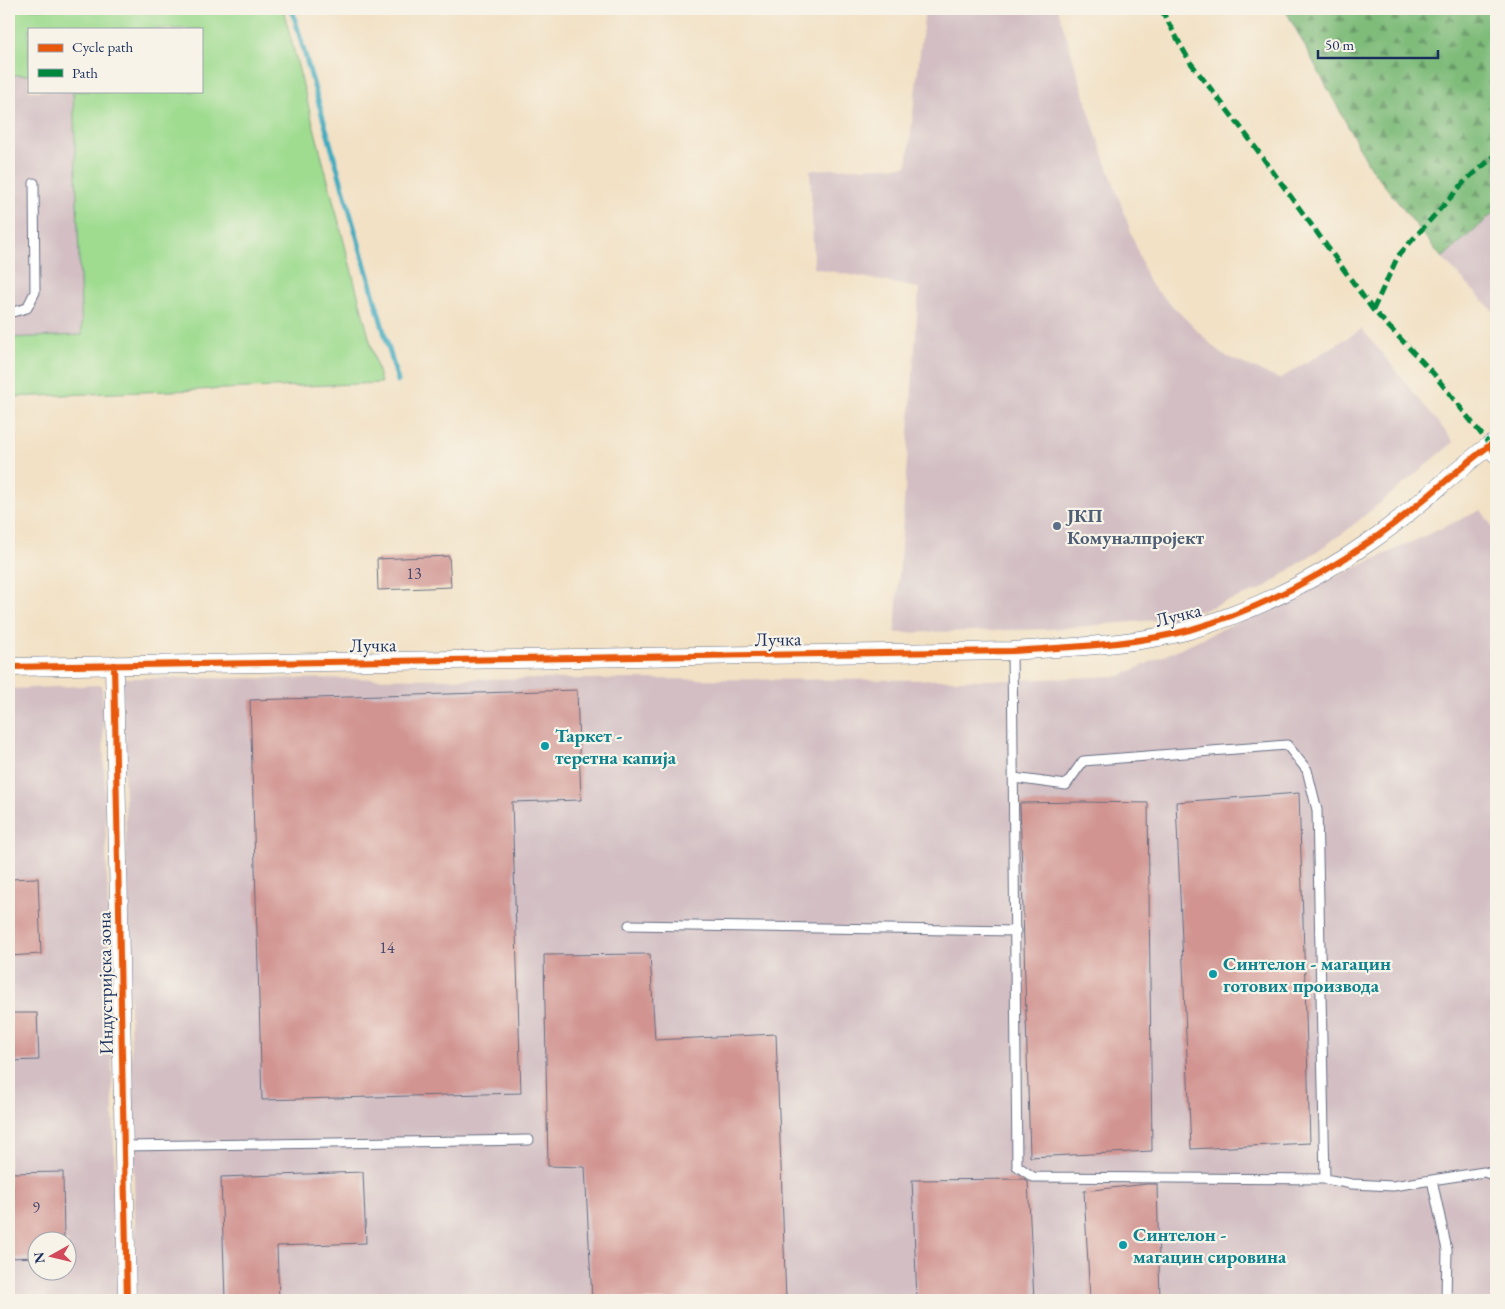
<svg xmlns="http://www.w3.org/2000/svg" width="1505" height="1309" font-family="'EB Garamond',serif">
	<defs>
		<pattern id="forest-firs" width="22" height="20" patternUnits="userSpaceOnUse" patternTransform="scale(1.25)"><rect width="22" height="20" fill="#7fbc7a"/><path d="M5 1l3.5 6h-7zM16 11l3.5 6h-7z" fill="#679967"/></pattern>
	</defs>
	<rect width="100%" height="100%" fill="#f7f3e8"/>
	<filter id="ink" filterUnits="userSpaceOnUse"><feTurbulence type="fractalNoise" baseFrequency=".02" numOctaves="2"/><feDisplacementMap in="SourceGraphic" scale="10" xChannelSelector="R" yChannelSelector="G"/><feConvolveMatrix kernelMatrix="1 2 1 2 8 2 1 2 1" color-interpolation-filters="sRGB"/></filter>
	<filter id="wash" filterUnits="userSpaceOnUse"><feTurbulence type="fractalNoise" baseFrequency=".0096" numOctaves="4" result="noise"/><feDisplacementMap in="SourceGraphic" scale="20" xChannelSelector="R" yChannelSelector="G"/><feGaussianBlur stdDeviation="1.12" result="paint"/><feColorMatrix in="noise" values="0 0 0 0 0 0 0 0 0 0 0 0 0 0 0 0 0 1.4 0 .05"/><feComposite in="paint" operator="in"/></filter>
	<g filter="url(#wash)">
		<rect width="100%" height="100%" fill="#f2e1c5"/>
		<path fill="#d2bec3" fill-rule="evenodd" d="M925,9H1058L1096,134L1149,283L1221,354L1279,379L1362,329L1454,442L1346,531L1262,589L1180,618L1050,629L895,633L919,288L814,268L810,170L907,166Z
			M9,75H29V91H73L82,335L9,338Z
			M1496,211V314L1442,258Z
			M1481,510L1496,532V1300H137L122,678L1017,680L1120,676Z
			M102,685L118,1300H9V689ZM38,1242H68V1272H38Z"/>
		<path fill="#9fdc90" stroke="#5d8677" d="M9,9H283L381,383L9,397V338L82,335L73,91H201V29H29V75H9Z"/>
		<path fill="url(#forest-firs)" stroke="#4d766c" d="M1285,9H1496V211L1442,258L1370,167Z"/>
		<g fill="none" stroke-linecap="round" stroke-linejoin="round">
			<path stroke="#41acc0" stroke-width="5" d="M292,9L398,381"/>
		</g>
		<g id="blocks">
			<path fill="#d19491" d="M449,556L451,587L378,590L377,559Z
				M577,690L581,800L512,802L521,1093L262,1100L250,700Z
				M1299,793L1310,1143L1191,1149L1176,802Z
				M1082,802L1148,803L1152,1151L1030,1157L1020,803Z
				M38,878L41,954L9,956V879Z
				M650,954L655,1040L776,1034L786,1300H592L585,1167L548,1166L544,955Z
				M9,1013H37L39,1060L9,1061Z
				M63,1172L64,1242H38V1257L9,1258V1173Z
				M363,1172L366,1243L277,1246L279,1300H225L221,1177Z
				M1025,1179L1028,1181L1034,1300H917L912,1180Z
				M1147,1184H1157L1160,1300H1090L1084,1191Z"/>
		</g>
	</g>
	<g filter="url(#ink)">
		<use href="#blocks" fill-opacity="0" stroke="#666d82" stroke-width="1"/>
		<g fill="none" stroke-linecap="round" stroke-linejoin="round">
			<defs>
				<path id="lane" d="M9,313L27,308L35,292L34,183
					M1012,651L1017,1166L1033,1177L1325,1179L1352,1184L1393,1186L1484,1172L1496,1176
					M1014,778L1066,785L1083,761L1287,745L1307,770L1317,810L1325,1179
					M629,925L1016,931
					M124,1146L529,1140
					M1432,1180L1447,1250L1446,1300"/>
				<path id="street" d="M114,665L127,1300
					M9,667L1012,651C1068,647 1135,645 1189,630C1254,611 1317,579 1372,540C1414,511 1450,475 1490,445L1496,454"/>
			</defs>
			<use href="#lane" stroke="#666d82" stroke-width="11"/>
			<use href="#street" stroke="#666d82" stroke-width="19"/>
			<use href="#lane" stroke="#fff" stroke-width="9"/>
			<use href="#street" stroke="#fff" stroke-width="18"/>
			<path stroke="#00873e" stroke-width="5" stroke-dasharray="10 5" stroke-linecap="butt" d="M1161,9L1190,62L1242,129L1373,310L1433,373L1490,445
				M1373,310L1398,256L1467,179L1496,155"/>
			<defs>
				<path id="cycleway" d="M114,665L127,1300
					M9,667L1012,651C1068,647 1135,645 1189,630C1254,611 1317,579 1372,540C1414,511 1450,475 1490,445L1496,454"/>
			</defs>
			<use href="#cycleway" stroke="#f7f3e8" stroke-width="9"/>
			<use href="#cycleway" stroke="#e8590c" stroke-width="6"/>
		</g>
	</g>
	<circle fill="#5c6f8a" stroke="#f7f3e8" stroke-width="2" cx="1057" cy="526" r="5"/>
	<g fill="#0f9aa8" stroke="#f7f3e8" stroke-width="2">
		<circle cx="545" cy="746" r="5"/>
		<circle cx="1213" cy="974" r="5"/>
		<circle cx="1123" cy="1245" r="5"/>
	</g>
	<g text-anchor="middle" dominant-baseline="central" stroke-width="4.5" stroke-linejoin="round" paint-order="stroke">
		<g font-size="16" fill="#48486b">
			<text x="414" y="573">13</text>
			<text x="387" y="947">14</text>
			<text x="36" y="1207">9</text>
		</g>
		<g font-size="19" font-weight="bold" fill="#4e5e75" stroke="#f7f3e8" text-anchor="start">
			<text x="1067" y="515">ЈКП<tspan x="1067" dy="22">Комуналпројект</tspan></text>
		</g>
		<g font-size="19" fill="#1b2f5e" stroke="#f7f3e8">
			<text transform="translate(1178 615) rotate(-14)">Лучка</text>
			<text transform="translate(778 639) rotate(-1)">Лучка</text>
			<text transform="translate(373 645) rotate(-1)">Лучка</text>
			<text transform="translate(105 983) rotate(-91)">Индустријска зона</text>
		</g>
		<g font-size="19" font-weight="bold" fill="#0d838f" stroke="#f7f3e8" text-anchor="start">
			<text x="555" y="735">Таркет -<tspan x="555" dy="22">теретна капија</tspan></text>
			<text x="1223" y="963">Синтелон - магацин<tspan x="1223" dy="22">готових производа</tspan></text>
			<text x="1133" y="1234">Синтелон -<tspan x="1133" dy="22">магацин сировина</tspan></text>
		</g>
	</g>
	<rect width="1505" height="1309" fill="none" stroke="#f7f3e8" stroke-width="30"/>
	<rect x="28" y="28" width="175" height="65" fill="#f7f3e8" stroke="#9fa5b1"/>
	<rect x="38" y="44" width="25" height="8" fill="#e8590c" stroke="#9fa5b1"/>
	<text x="72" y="52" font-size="15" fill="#1b2f5e">Cycle path</text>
	<rect x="38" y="69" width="25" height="8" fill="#00873e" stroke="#9fa5b1"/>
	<text x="72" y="78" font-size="15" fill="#1b2f5e">Path</text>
	<g transform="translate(52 1256) rotate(262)"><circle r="24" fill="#f7f3e8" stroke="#9fa5b1"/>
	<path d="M0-4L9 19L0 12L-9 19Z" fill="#d1495b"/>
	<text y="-8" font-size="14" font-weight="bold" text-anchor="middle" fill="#1b2f5e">N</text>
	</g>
	<path d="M1318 50v8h120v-8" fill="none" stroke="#1b2f5e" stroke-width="2.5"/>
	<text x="1325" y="50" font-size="15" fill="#1b2f5e" stroke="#f7f3e8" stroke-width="4" paint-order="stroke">50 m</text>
</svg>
